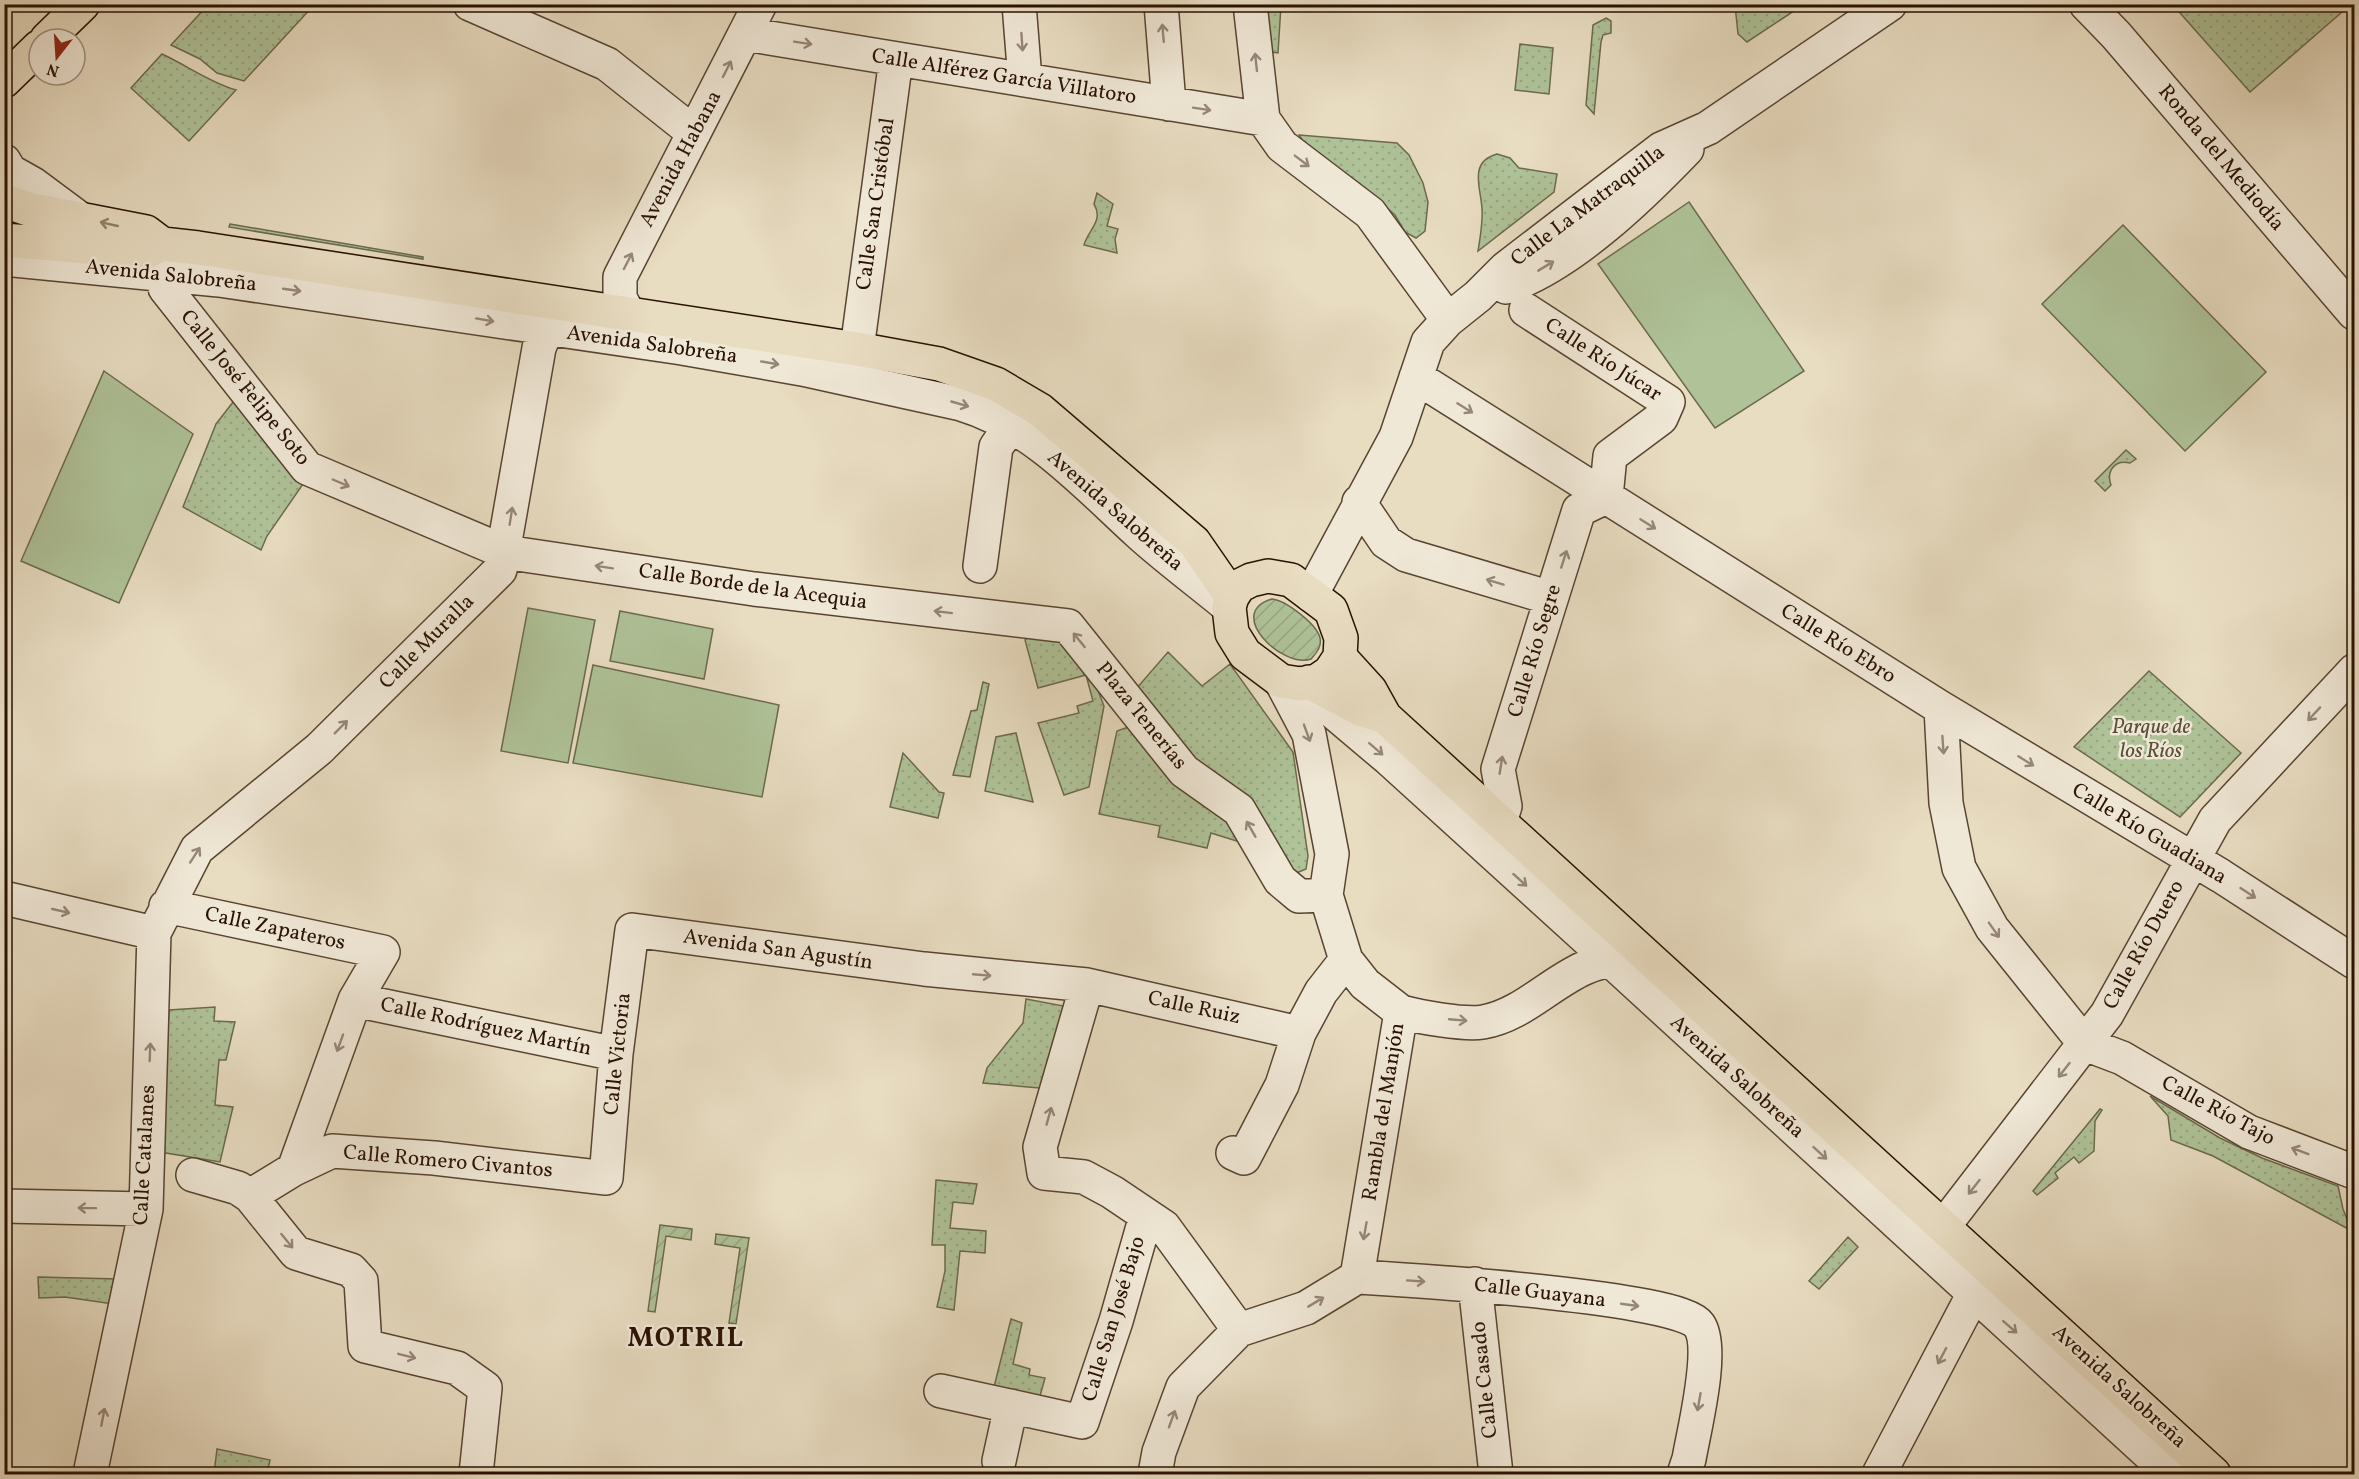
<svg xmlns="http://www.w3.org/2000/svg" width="2359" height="1479" font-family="Vollkorn,serif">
	<defs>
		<pattern id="grass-dots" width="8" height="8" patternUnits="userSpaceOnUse" patternTransform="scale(1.5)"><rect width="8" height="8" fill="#afc298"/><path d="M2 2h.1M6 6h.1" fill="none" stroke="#97a681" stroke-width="1.8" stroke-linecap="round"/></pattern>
		<pattern id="garden-furrows" width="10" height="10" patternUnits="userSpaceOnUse" patternTransform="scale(1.5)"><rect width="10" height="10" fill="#afc298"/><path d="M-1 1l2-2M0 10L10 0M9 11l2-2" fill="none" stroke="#97a681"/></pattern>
	</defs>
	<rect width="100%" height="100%" fill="#e8dcc1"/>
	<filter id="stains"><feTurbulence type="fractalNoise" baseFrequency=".00333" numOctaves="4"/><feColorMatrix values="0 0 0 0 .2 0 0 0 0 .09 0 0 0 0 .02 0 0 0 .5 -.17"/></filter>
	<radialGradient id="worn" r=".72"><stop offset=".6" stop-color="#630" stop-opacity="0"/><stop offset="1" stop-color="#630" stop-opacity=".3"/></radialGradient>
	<path fill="url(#grass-dots)" stroke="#6c6a4e" stroke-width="1.5" d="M212,5V4L314,5L244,81L217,73L200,59L171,45L206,7L207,11Z
		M1266,5H1281L1278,53L1271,52Z
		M1735,5V4L1803,5L1747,42L1738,34Z
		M2173,5H2350L2250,92Z
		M1606,18L1611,21V33L1603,35L1601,42L1594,114L1586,105L1593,25Z
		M1520,44L1553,48L1549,94L1515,90Z
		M162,54C188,66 209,82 236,90L189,141L131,88Z
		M1299,135L1397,143L1409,155L1423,183L1428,202L1425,231L1416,238L1405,232L1395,215L1360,184L1307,147Z
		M1497,154L1510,158L1519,168L1557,174L1554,192L1478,251C1480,238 1483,223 1482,209C1481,188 1468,162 1497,154Z
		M1097,193L1113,204L1107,226L1118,229L1115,239L1117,253L1084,245C1088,230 1104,221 1094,204Z
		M230,224L423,257V259L229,227Z
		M237,397L303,484L267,536L261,550L183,507L216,424Z
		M2126,450L2136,459L2130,463C2115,459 2106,471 2111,485L2105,491L2095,481Z
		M1038,628L1066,641L1092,675L1104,706L1089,787L1064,795L1038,723L1079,713L1077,706L1093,701L1086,675L1038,688L1025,640Z
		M1168,652L1202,686L1230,664L1293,752L1308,856L1306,869L1294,874L1186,761L1130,696Z
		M2149,671L2241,753L2180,817L2074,747Z
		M983,682L989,684L970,777L953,775L971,711L977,710Z
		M1128,727L1230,818L1243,843L1211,833L1207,848L1158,837L1160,826L1099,814L1117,731Z
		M1016,733L1033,802L985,791L996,737Z
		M903,753L939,792L944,793L938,818L890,807Z
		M1026,999L1069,1007L1051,1089L983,1083L987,1068L1023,1023Z
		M215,1007L214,1021L235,1022L226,1060H219L215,1105L233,1107L220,1162L160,1152L169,1010Z
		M2150,1096L2220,1138L2262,1158L2338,1186L2343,1209L2352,1231L2213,1156L2171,1140L2168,1116Z
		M2100,1109L2102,1110L2095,1121L2094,1151L2079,1163L2074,1157L2055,1173L2058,1178L2037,1195L2033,1191Z
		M936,1180L977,1184L973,1204L953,1202L950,1228L986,1231L985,1253L960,1251L954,1310L937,1307L945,1271V1245H932Z
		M1848,1237L1858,1247L1819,1289L1809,1281Z
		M38,1277L118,1279L113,1304L65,1297L39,1298Z
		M1011,1319L1022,1323L1013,1364L1030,1369L1029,1375L1045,1378L1038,1403L993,1391Z
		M217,1449L270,1460L267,1474H214Z"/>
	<path fill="url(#garden-furrows)" stroke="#6c6a4e" stroke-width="1.5" d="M1272,599C1285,600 1317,624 1320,638C1322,647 1316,653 1311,659C1283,669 1224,613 1272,599Z
		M660,1225L692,1229L691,1240L666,1236L655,1312L648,1311Z
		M716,1234L749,1238L736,1324L729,1323L740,1248L715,1244Z"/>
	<path fill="#afc298" stroke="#6c6a4e" stroke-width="1.5" d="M1689,202L1804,371L1715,428L1598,264Z
		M2123,225L2266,372L2185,451L2042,304Z
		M104,371L193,434L119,603L21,561Z
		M528,608L595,620L568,763L501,751Z
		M620,611L713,629L704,679L610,661Z
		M593,665L779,705L762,797L573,763Z"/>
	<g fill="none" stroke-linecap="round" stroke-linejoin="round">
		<defs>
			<path id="minor" d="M470,4L607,64L694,133
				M1019,4L1025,80
				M1161,4L1169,104
				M1250,4L1263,119L1282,146L1370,213L1448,320
				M2086,4L2116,35L2354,313
				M745,34L1263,119
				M4,161L10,171L33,184L76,216
				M162,244L165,288L307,468L505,552L754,589L1068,626L1184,771L1239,810L1280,880L1299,896L1326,895
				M4,259L219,280L682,348L802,369L961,404C1034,426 1086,485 1141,535C1169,560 1200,583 1229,607
				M1506,287C1570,266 1641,197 1687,149
				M629,315L620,298V277L760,4
				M857,349L896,59
				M1416,377L1941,708L1946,803L1959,868L1992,928L2085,1044L2122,1058L2249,1132L2354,1172
				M1359,502L1386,542L1406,555L1551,598
				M980,566L996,447L1012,424
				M1311,595L1396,437L1428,342L1448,320L1478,296L1506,268L1661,149L1708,128L1890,4
				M1306,689L1389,759L1608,958L2171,1474
				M1941,708L2221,876L2354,962
				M1500,822L1505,806L1498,769L1579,510L1606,497L1610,456L1661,418L1668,402L1526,310
				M4,898L154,933
				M166,906L383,952L355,1000L294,1169
				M1087,985L1040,1147L1044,1173L1084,1177L1112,1192L1164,1227L1239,1330
				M355,1000L616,1054
				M1401,1012C1420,1017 1463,1025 1483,1022C1536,1013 1570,955 1628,960
				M1233,1153L1244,1158L1282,1085L1299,1033L1321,992L1346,960
				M193,1175L238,1188L250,1196L296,1253L351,1270L361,1281L365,1346L457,1368L485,1388L476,1474
				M250,1196L294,1169L332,1151L434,1158L606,1178L616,1054L632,930L924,969L1087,985L1299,1033
				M4,1206L146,1209
				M1943,1227L2107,1014L2215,820L2354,671
				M1357,1277C1405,1280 1679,1296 1699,1325C1715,1348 1694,1430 1689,1459L1684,1474
				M1475,1284L1496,1474
				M941,1391L1082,1422L1116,1321L1146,1216
				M999,1461L1011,1406
				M90,1474L146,1209L154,933L197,849L319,749L500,570L539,348L556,304
				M1155,1474L1159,1452L1183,1387L1239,1330L1306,1308L1357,1277L1401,1012L1365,984L1346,960L1326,895L1332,854L1309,734L1281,681
				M1879,1474L1983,1276"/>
			<path id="major" d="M47,39L83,4
				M4,81L39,47
				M4,201L28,209L146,232L162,244L198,248L857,349L939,364L996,384L1040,410L1194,542L1232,597
				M4,240L147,252L162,244
				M1268,576L1291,580L1331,610L1341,638L1340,657L1330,672L1317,681L1300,684L1281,681L1245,654L1232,633L1229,607L1232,597L1239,586L1251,580Z
				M1340,657L1370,690L1385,717L2214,1474
				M1309,682L1360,709L1385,717"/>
		</defs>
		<use href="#minor" stroke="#594432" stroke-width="36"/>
		<use href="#major" stroke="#291103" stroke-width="36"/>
		<use href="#minor" stroke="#f0e8d7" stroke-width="33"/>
		<use href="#major" stroke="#e8dcc1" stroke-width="33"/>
	</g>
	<defs><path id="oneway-shaft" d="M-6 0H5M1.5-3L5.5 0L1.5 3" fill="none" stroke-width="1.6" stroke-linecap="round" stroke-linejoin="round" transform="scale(1.5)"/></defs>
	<g stroke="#968778">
		<use href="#oneway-shaft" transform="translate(1163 33) rotate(-95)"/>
		<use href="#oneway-shaft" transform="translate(1022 42) rotate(86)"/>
		<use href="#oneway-shaft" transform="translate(803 43) rotate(9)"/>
		<use href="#oneway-shaft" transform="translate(1256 62) rotate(-96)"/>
		<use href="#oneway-shaft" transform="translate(727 69) rotate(-63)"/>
		<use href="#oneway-shaft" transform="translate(1202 109) rotate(9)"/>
		<use href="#oneway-shaft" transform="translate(1302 161) rotate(37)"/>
		<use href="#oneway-shaft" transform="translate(628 261) rotate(-63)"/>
		<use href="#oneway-shaft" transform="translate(1546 266) rotate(-31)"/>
		<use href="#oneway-shaft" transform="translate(292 290) rotate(8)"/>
		<use href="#oneway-shaft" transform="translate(485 320) rotate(10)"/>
		<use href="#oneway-shaft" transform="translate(770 363) rotate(10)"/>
		<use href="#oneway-shaft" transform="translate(960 404) rotate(16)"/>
		<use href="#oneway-shaft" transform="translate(1465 408) rotate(32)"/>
		<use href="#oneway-shaft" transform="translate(341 483) rotate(23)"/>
		<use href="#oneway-shaft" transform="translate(511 516) rotate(-81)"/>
		<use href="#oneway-shaft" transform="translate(1648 524) rotate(32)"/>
		<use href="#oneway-shaft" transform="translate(1564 559) rotate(-72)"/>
		<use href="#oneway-shaft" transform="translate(604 567) rotate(-171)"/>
		<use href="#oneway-shaft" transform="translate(1495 582) rotate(-163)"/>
		<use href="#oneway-shaft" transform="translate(943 612) rotate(-173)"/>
		<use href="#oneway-shaft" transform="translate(1079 640) rotate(-129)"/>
		<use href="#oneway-shaft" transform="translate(2314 714) rotate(133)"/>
		<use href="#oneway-shaft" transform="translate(341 727) rotate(-45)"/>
		<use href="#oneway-shaft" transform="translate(1307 733) rotate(70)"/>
		<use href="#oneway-shaft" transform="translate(1943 745) rotate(86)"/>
		<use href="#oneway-shaft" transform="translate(1376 749) rotate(41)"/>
		<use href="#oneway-shaft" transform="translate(2026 761) rotate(32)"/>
		<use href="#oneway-shaft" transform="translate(1501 765) rotate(-81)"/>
		<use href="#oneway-shaft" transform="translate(1251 829) rotate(-120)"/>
		<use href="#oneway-shaft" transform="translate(195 855) rotate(-57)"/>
		<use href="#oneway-shaft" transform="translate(1520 880) rotate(42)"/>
		<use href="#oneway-shaft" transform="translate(2248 893) rotate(33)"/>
		<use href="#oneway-shaft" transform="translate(61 911) rotate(13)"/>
		<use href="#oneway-shaft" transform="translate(1994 930) rotate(55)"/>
		<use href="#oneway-shaft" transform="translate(982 975) rotate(5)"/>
		<use href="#oneway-shaft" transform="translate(1458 1020) rotate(5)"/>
		<use href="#oneway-shaft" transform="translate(340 1043) rotate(110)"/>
		<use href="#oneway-shaft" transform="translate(150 1052) rotate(-88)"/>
		<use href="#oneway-shaft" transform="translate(2064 1070) rotate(128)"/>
		<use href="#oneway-shaft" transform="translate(1049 1116) rotate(-74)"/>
		<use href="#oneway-shaft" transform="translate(2300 1151) rotate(-159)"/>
		<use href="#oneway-shaft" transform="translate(1820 1153) rotate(42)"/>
		<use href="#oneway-shaft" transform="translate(1974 1187) rotate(128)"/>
		<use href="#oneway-shaft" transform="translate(87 1208) rotate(-179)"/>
		<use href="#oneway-shaft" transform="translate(1365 1231) rotate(100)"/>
		<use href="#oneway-shaft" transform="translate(287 1241) rotate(51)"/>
		<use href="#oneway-shaft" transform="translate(1416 1281) rotate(4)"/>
		<use href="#oneway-shaft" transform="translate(1316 1302) rotate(-31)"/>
		<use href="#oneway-shaft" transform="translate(1630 1305) rotate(8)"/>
		<use href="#oneway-shaft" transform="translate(2010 1327) rotate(41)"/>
		<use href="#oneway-shaft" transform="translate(407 1356) rotate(14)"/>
		<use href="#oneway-shaft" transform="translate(1942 1356) rotate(118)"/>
		<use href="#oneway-shaft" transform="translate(1699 1402) rotate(100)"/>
		<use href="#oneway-shaft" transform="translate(103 1417) rotate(-79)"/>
		<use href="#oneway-shaft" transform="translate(1172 1419) rotate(-70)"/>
	</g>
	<use stroke="#92816c" href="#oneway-shaft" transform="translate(109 224) rotate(-167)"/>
	<g text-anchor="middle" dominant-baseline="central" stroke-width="5" stroke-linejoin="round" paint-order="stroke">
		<g font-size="21" fill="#291103" stroke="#f0e8d7">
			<text transform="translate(1004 77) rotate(9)">Calle Alférez García Villatoro</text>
			<text transform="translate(2221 158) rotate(50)">Ronda del Mediodía</text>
			<text transform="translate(681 159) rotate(-62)">Avenida Habana</text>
			<text transform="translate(876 204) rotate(-82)">Calle San Cristóbal</text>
			<text transform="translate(1588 206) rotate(-37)">Calle La Matraquilla</text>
			<text transform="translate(171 276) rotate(6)">Avenida Salobreña</text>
			<text transform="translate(652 345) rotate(8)">Avenida Salobreña</text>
			<text transform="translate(1603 360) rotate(33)">Calle Río Júcar</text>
			<text transform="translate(245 388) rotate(51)">Calle José Felipe Soto</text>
			<text transform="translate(1115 511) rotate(41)">Avenida Salobreña</text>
			<text transform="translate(753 587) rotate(8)">Calle Borde de la Acequia</text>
			<text transform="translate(427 642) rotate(-45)">Calle Muralla</text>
			<text transform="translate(1838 644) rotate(32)">Calle Río Ebro</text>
			<text transform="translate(1535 651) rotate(-73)">Calle Río Segre</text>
			<text transform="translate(1141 716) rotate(51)">Plaza Tenerías</text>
			<text transform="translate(2149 834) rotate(31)">Calle Río Guadiana</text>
			<text transform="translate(275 929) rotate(12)">Calle Zapateros</text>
			<text transform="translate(2144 945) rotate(-61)">Calle Río Duero</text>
			<text transform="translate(778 950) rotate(8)">Avenida San Agustín</text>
			<text transform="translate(1194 1008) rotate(12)">Calle Ruiz</text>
			<text transform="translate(486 1027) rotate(12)">Calle Rodríguez Martín</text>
			<text transform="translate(618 1054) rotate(-84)">Calle Victoria</text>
			<text transform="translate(1737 1077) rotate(42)">Avenida Salobreña</text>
			<text transform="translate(2218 1111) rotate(28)">Calle Río Tajo</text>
			<text transform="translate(1384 1112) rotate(-81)">Rambla del Manjón</text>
			<text transform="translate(145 1155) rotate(-87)">Calle Catalanes</text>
			<text transform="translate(448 1162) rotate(5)">Calle Romero Civantos</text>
			<text transform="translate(1540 1293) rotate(7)">Calle Guayana</text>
			<text transform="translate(1114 1319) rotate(-73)">Calle San José Bajo</text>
			<text transform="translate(1485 1380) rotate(-96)">Calle Casado</text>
			<text transform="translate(2119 1387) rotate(42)">Avenida Salobreña</text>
		</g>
		<g font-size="21" font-style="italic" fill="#584f37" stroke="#f0e8d7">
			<text x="2151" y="727">Parque de<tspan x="2151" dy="24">los Ríos</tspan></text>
		</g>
		<g font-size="27" font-weight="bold" letter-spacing="1.5" fill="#291103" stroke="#f0e8d7">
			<text x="686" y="1339">MOTRIL</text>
		</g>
	</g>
	<rect width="2359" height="1479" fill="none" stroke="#e8dcc1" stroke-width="24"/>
	<rect x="6" y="6" width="2347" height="1467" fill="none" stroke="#291103" stroke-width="3"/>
	<rect x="12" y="12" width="2335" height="1455" fill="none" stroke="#291103" stroke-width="1.5"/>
	<g transform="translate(57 57) rotate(197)"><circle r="28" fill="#f0e8d7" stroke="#a09282" stroke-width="1.5"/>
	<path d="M0-4.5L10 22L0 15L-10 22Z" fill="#8f2418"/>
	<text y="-9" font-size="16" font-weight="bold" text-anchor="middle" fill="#291103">N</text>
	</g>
	<rect width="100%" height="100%" filter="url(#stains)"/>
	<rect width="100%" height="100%" fill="url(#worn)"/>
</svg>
